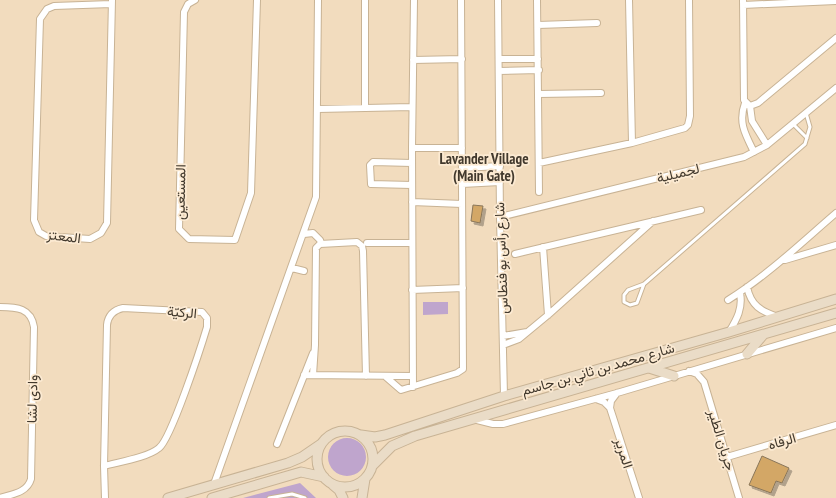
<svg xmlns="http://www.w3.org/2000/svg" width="836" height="498" font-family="'PT Sans Narrow',Vazirmatn,sans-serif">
	<defs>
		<filter id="shadow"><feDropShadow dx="3" dy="3" stdDeviation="0" flood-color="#0004"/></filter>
	</defs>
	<rect width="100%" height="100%" fill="#f2dcbe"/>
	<path fill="#bfa5cd" d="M423,302H448V314L423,315Z
		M328 457a19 19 0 1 1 38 0a19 19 0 1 1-38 0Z
		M300,483L316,498H243Z"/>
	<path fill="#d3a766" stroke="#89765a" filter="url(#shadow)" d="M473,205L483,206L480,223L471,221Z
		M762,456L789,468L782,483L776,481L771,493L749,485Z"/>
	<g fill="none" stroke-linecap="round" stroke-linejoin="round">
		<defs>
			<path id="lane" d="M793,124L807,138
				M644,284L637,303L630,305L624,302V295L628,290L644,284L805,144L810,127L806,113
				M269,498L292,494L305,498"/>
			<path id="street" d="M195,0L188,4L184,12L179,229L189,239L235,240L251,193L257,0
				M498,0L500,217L504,396
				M537,0L539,192
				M629,0L632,143
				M743,0L744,100L750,106L758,103L836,38
				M111,4L54,6L47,9L40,19L34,220L39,232L46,236L90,239L101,233L107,223L112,0
				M743,5L836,1
				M538,25L597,23
				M499,59H538
				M413,60L462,59
				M499,71L539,70
				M539,94L601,93
				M745,103C738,122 745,134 754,152
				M750,106L752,121L767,145
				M365,108V0
				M318,109L412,107
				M412,148H462
				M539,163L632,143L685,128L688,125L690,116L689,0
				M462,168L500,166
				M462,184L500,182
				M412,185L371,184L370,165L373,162L412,163
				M412,202L462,204
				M500,217L744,157L767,145L836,88
				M304,234L313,233L320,240L321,244
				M367,243H411
				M543,247L548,315
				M515,254L701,210
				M785,260L836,245
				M292,268L304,271
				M747,287C751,306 761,311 778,317
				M412,290L463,288
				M728,300C768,275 801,243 836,213
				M0,307C17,307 31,308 34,327L31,479C27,493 12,494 0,498
				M729,332C737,319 743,308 740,293
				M503,336L527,332
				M503,345L519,339L548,315L653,221
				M689,371L697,374L704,382L739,498
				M304,375L413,376
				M313,375L315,345L316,248L320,244L357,242L362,246L363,251L366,376
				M386,377L401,390L457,373L463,369L461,0
				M413,387L412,148L414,0
				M596,399L604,402L610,408L639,498
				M610,408L611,401L617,393
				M473,419L493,424H503L617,393L836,328
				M277,444L313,353
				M727,457L836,425
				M104,466C118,462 147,458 159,448C171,439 201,347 207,327V318L202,312L123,308C114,310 108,315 107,325L104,466L105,498
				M214,484L316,197L318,0"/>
			<path id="secondary" d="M747,354L763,335
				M649,368L674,376
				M317 459a28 28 0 1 1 56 0a28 28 0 1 1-56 0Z
				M361,435L375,437L385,435L504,396L729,332L836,299
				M372,466L392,446L415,436L836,313
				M333,485L339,490L343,498
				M168,498L288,463L302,457L321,444
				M212,498L301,472L324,477
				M362,498L365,479"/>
		</defs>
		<use href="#lane" stroke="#c8b395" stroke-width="5"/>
		<use href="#street" stroke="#c8b395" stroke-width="8"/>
		<use href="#secondary" stroke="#c8b395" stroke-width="11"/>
		<use href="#lane" stroke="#fff" stroke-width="3"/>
		<use href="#street" stroke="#fff" stroke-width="6"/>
		<use href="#secondary" stroke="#eadcc7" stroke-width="9"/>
	</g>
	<g text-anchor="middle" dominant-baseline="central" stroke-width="3.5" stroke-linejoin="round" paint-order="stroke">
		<g font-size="14" fill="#42392d" stroke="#fcead2">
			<text transform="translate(678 173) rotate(-14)">لجميلية</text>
			<text transform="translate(180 192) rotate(-89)">المستعين</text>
			<text transform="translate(64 236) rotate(7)">المعتز</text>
			<text transform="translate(501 258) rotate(-92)">شارع رأس بو فنطاس</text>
			<text transform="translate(182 312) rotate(5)">الركيّة</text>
			<text transform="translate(598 369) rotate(-16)">شارع محمد بن ثاني بن جاسم</text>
			<text transform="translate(32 399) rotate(-89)">وادى لشا</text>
			<text transform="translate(722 440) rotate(73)">جريان الطير</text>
			<text transform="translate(782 441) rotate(-16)">الرفاه</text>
			<text transform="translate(624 453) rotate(72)">المرير</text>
		</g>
		<g font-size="15" font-weight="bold" fill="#42392d" stroke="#fcead2">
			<text x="484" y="158">Lavander Village<tspan x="484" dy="17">(Main Gate)</tspan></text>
		</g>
	</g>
</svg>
